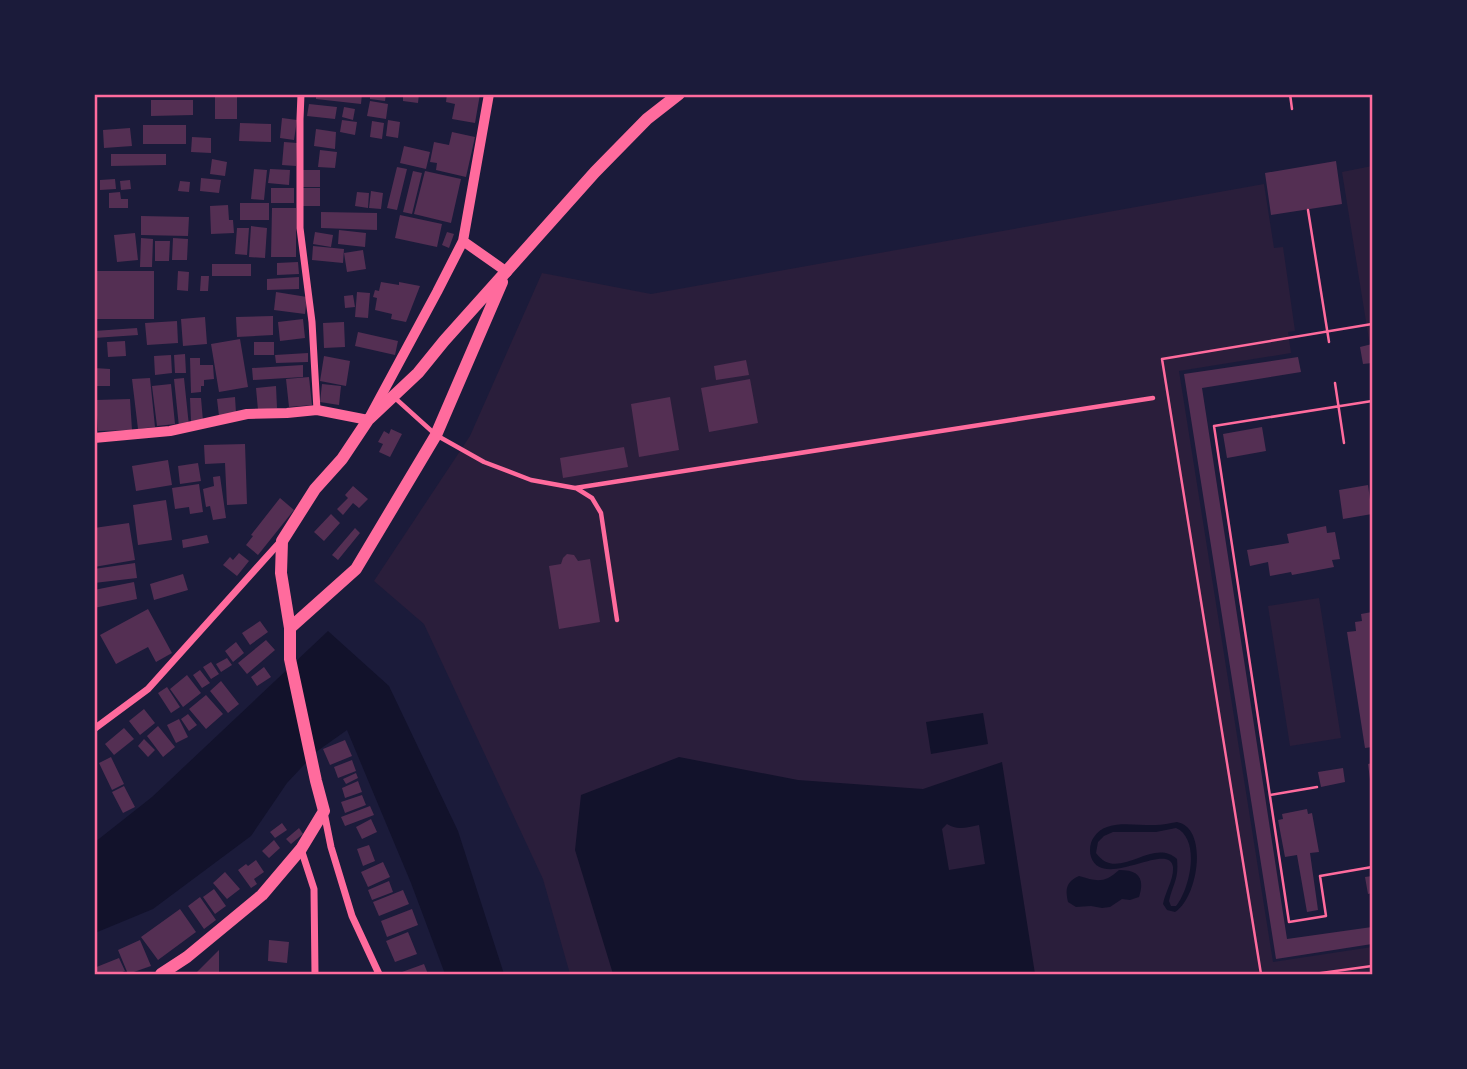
<svg xmlns="http://www.w3.org/2000/svg" width="1467" height="1069" font-family="Lora,serif">
	<rect width="100%" height="100%" fill="#1b1b3a"/>
	<path fill="#2a1e3b" d="M1372,166V340H1369L1342,172Z
		M1264,184L1274,248L1283,247L1295,331L1288,332L1291,353L1179,371L1273,962L1372,947V974H570L543,879L424,624L374,581L470,436L542,273L651,294Z
		M1319,598L1341,738L1290,746L1268,606Z"/>
	<path fill="#12122b" fill-rule="evenodd" d="M328,631L389,686L458,831L504,974H445L411,883L347,730L316,752L287,783L251,836L153,909L95,933V842L152,797Z
		M983,713L988,744L931,754L926,722Z
		M679,757L798,780L923,789L1002,762L1035,974H613L575,850L581,795ZM947,824C957,831 968,827 979,825L985,864L949,870L942,829Z
		M1177,822C1209,828 1198,898 1175,912L1167,910L1163,904C1165,892 1174,879 1173,867C1169,840 1103,891 1091,857C1089,851 1090,842 1094,837C1106,818 1136,826 1155,825C1163,825 1169,823 1177,822ZM1176,828C1201,839 1190,889 1176,906H1171L1169,901C1173,883 1179,880 1177,859C1152,836 1118,884 1096,853L1098,842L1104,836L1113,832H1156Z
		M1119,870C1139,870 1145,878 1139,897L1130,900L1122,899L1110,907L1102,908L1091,906L1076,907L1068,902C1065,889 1066,882 1079,876C1096,881 1104,884 1119,870Z"/>
	<path fill="#542f53" d="M215,94H237V119H215Z
		M316,94H362L361,104L316,99Z
		M370,94H386L385,101L370,99Z
		M403,94H419L418,103L403,101Z
		M447,94H480L475,123L452,119L455,104L446,102Z
		M151,100H193V115L151,116Z
		M370,101L388,104L386,119L367,116Z
		M309,104L337,107L335,119L307,116Z
		M344,107L355,109L353,120L342,117Z
		M282,118L297,120L294,140L280,138Z
		M342,120L357,122L355,135L340,132Z
		M388,120L400,122L398,138L386,136Z
		M372,121L384,123L382,139L370,137Z
		M240,123L271,124V142L239,141Z
		M143,125H186V144H143Z
		M130,128L132,146L104,148L103,130Z
		M316,129L336,132L335,149L314,146Z
		M452,132L475,137L466,177L436,170L437,163L430,162L434,142L449,145Z
		M192,137L211,138V153L191,152Z
		M284,142L297,143L296,166L282,165Z
		M404,146L430,152L426,169L400,163Z
		M320,150L337,152L335,168L318,167Z
		M111,154H166V165L111,166Z
		M212,159L227,162L225,176L210,174Z
		M1336,161L1342,204L1271,215L1265,173Z
		M397,167L407,169L397,210L387,208Z
		M254,169L267,170L264,200L251,199Z
		M270,169L290,170L289,185L268,183Z
		M303,170H320V187H303Z
		M413,171L422,173L412,214L403,212Z
		M425,171L461,179L451,223L414,214Z
		M201,178L221,180L219,193L200,191Z
		M115,179L116,189L100,190V180Z
		M130,180L131,189L121,190L120,181Z
		M180,181L190,182L189,192L178,191Z
		M271,188H294V203H271Z
		M303,188H320V206H303Z
		M371,191L383,193L381,209L369,208Z
		M120,192L121,199H128V208H109V193Z
		M357,192L369,193L368,208L355,206Z
		M240,203H269V220H240Z
		M228,205L229,220H233L234,233L211,234L210,206Z
		M272,208H296V257H271Z
		M321,212L377,213V230L321,228Z
		M400,215L442,224L437,247L395,238Z
		M141,216L189,217L188,236L141,235Z
		M251,226L267,228L265,258L249,257Z
		M237,228H249L247,255L235,254Z
		M339,230L366,233L365,247L338,244Z
		M315,232L333,235L331,247L313,244Z
		M447,232L454,234L449,248L442,245Z
		M135,233L138,260L117,262L114,235Z
		M141,238L153,239L152,267H140Z
		M173,238L188,239L187,260H172Z
		M155,241H170L169,261H155Z
		M313,246L344,249L343,263L312,260Z
		M363,250L366,269L347,272L344,253Z
		M298,262L299,274L277,275V263Z
		M212,264H251V276H212Z
		M94,271H154V319H94Z
		M178,271L189,272L188,291L177,290Z
		M201,276H209L208,291H200Z
		M299,277V289L267,290V279Z
		M381,282L399,285V282L420,286L406,322L391,319L392,314L375,310L377,298L373,297L375,290L379,291Z
		M276,292L307,297L305,314L274,310Z
		M357,292L370,293L368,318L355,317Z
		M353,295L355,307L345,308L344,296Z
		M273,316V335L237,337L236,317Z
		M205,317L207,344L183,346L181,319Z
		M303,319L305,338L280,341L278,322Z
		M177,321L178,343L147,345L145,323Z
		M344,322L345,347L324,348L323,323Z
		M137,328L138,335L94,338V331Z
		M358,332L398,341L395,355L355,346Z
		M240,339L248,387L219,392L211,344Z
		M125,341L126,356L108,357L107,342Z
		M254,342H274V355H254Z
		M1372,344V363L1363,364L1360,347Z
		M308,353V362L276,363L275,355Z
		M185,354L186,373H175L174,355Z
		M171,355L172,373L155,375L154,356Z
		M324,356L350,361L346,386L320,381Z
		M1298,357L1301,372L1202,388L1287,939L1372,927V944L1276,959L1184,374Z
		M190,358H200V365H213L214,379L204,380V386H201V392L191,393Z
		M746,360L749,375L716,380L714,366Z
		M303,365V377L253,380L252,368Z
		M94,368L110,369V386H94Z
		M309,377L312,405L289,407L286,379Z
		M150,378L155,427L138,429L132,379Z
		M184,378L189,426L179,427L174,379Z
		M750,379L758,423L709,432L701,388Z
		M171,384L175,424L157,426L152,386Z
		M322,384L341,386L339,405L320,402Z
		M276,386L277,408L258,410L256,388Z
		M235,397L236,413L219,416L217,399Z
		M670,397L679,450L639,457L631,404Z
		M190,398H201L203,421H191Z
		M130,399L132,430L98,431L96,400Z
		M1262,427L1266,451L1227,458L1223,434Z
		M391,429L402,434L390,457L379,452L383,444L378,442L384,431L389,434Z
		M245,444L247,504L227,505L225,463L205,464L204,445Z
		M624,447L628,467L563,478L560,458Z
		M168,460L172,485L136,491L132,466Z
		M198,463L201,481L180,484L178,466Z
		M220,476L226,518L213,520L210,506L206,507L203,489L214,486L213,477Z
		M199,484L203,512L190,514L189,507L175,509L172,488Z
		M1368,485L1372,514L1343,519L1339,490Z
		M353,486L368,499L359,508L353,503L343,515L337,509L348,498L345,495Z
		M280,498L294,510L258,555L246,545L253,536L251,535Z
		M166,500L172,540L138,545L133,505Z
		M331,514L340,523L324,541L314,532Z
		M129,523L135,560L94,567V528Z
		M1326,526L1327,533L1335,532L1340,559L1332,560L1334,567L1292,575L1291,572L1270,576L1268,562L1250,566L1247,550L1289,543L1287,534Z
		M355,528L360,533L338,560L332,555Z
		M207,535L209,543L183,548L182,540Z
		M239,553L249,561L237,576L223,565L230,557L233,560Z
		M567,554L574,555L578,561L590,559L600,622L559,629L549,566L561,564L563,558Z
		M135,563L137,578L94,583V569Z
		M183,574L188,590L154,600L150,584Z
		M134,582L137,599L94,608V590Z
		M148,609L172,653L156,662L148,647L116,664L100,635Z
		M1372,612V747L1365,748L1347,632L1356,631L1355,622L1362,621L1361,614Z
		M260,621L268,632L250,645L242,633Z
		M266,640L275,650L247,674L238,663Z
		M236,642L244,653L233,662L225,651Z
		M227,658L232,665L221,672L216,664Z
		M211,662L219,674L211,679L203,667Z
		M264,667L271,677L257,686L251,677Z
		M200,670L210,683L202,688L193,675Z
		M187,675L201,693L183,707L170,689Z
		M221,681L239,704L228,713L210,691Z
		M167,687L180,707L171,713L158,693Z
		M206,695L223,714L206,729L189,709Z
		M144,709L155,723L140,735L129,721Z
		M188,714L197,725L189,731L181,719Z
		M179,719L188,737L176,743L167,725Z
		M158,726L175,747L163,757L147,736Z
		M124,728L134,739L114,755L105,744Z
		M144,739L155,750L148,757L138,746Z
		M345,740L352,756L330,765L323,749Z
		M111,757L124,784L112,790L99,763Z
		M352,760L356,771L338,778L334,767Z
		M1372,763V787H1371L1368,764Z
		M1343,768L1345,782L1321,787L1318,772Z
		M356,773L358,778L346,784L343,779Z
		M358,781L362,792L345,798L342,788Z
		M124,786L135,807L123,813L112,792Z
		M362,795L366,805L345,813L341,802Z
		M370,806L374,815L345,826L341,817Z
		M1307,809L1308,814L1312,813L1319,852L1310,853L1318,910L1307,912L1297,855L1285,857L1278,820L1283,819L1282,814Z
		M371,819L377,832L362,839L356,827Z
		M282,823L287,830L275,838L270,832Z
		M299,828L303,834L291,844L286,839Z
		M274,840L280,848L269,858L262,851Z
		M369,845L375,861L363,866L357,849Z
		M256,860L264,872L254,879L257,884L251,888L238,870L246,864L248,866Z
		M383,862L390,877L368,887L361,872Z
		M225,872L240,889L227,899L213,883Z
		M1372,876V893L1368,894L1365,877Z
		M389,881L393,892L372,900L368,890Z
		M214,889L226,906L215,914L203,897Z
		M403,890L409,904L379,916L373,902Z
		M200,897L216,920L204,929L188,906Z
		M180,909L196,932L158,960L141,937Z
		M412,909L418,925L387,937L381,921Z
		M408,932L417,954L395,962L386,941Z
		M140,940L151,966L128,974L118,950Z
		M269,940L289,942L287,963L268,961Z
		M219,950V974H195Z
		M119,958L125,971L117,974H94V968Z
		M424,964L428,974H403L402,972Z"/>
	<g fill="none" stroke-linecap="round" stroke-linejoin="round">
		<path stroke="#ff6b9d" stroke-width="2.5" d="M1290,94L1292,109
			M1308,210L1329,342
			M1335,383L1344,443
			M1372,401L1214,426L1289,922L1326,916L1320,876L1372,867
			M1270,795L1317,787
			M1261,974L1162,359L1372,324
			M1314,974L1372,966"/>
		<path stroke="#ff6b9d" stroke-width="4.5" d="M395,398L436,435L484,462L531,480L575,488L1153,398
			M576,488L592,498L601,513L617,620"/>
		<path stroke="#ff6b9d" stroke-width="7" d="M301,94L300,119V228L312,322L317,410
			M94,729L148,689L281,541
			M324,812L331,847L352,916L379,974
			M301,849L314,889L315,974"/>
		<path stroke="#ff6b9d" stroke-width="10" d="M463,241L507,272
			M94,438L170,431L247,414L287,413L317,410L368,420L437,292L463,241L489,94"/>
		<path stroke="#ff6b9d" stroke-width="12" d="M290,628L356,569L436,435L502,282
			M161,974L187,957L262,895L301,849L324,811L316,781L290,659V628L281,573L282,541L315,489L342,459L368,420L418,373L444,341L595,172L647,119L679,94"/>
	</g>
	<rect width="1467" height="1069" fill="none" stroke="#1b1b3a" stroke-width="192"/>
	<rect x="96" y="96" width="1275" height="877" fill="none" stroke="#ff6b9d" stroke-width="2.5"/>
</svg>
